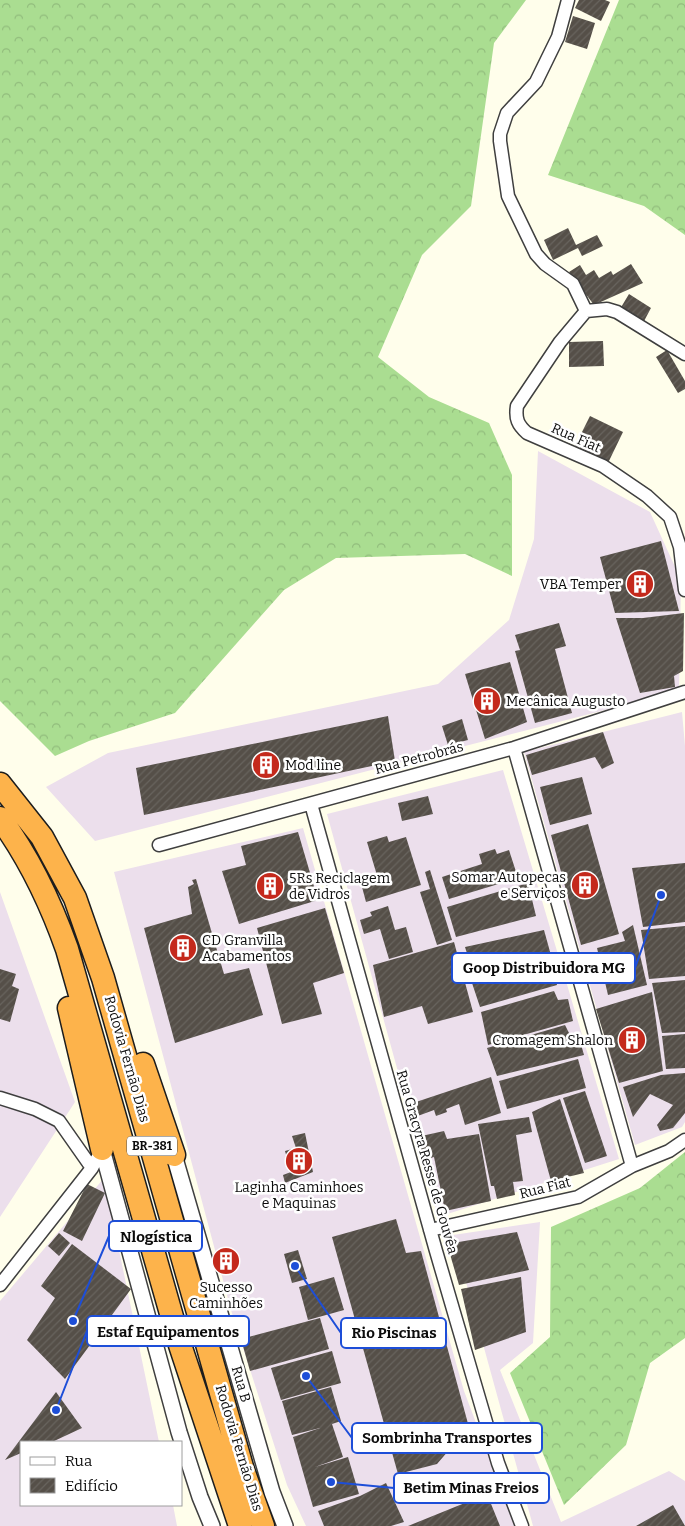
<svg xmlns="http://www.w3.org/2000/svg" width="685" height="1526" font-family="Bitter,serif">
	<defs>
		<pattern id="forest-crowns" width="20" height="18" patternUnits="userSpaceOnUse" patternTransform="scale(1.25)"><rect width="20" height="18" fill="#aadd91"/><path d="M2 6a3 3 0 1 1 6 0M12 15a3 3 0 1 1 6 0" fill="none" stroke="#91bc7c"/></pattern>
		<pattern id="building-hatch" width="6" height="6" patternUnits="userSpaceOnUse" patternTransform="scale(1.25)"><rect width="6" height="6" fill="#554f48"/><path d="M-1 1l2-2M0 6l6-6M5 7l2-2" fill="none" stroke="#68645e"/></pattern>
	</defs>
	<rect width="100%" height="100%" fill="#fffeeb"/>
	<path fill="#ecdfec" d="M538,451L650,512L681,580L679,691L95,841L46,787L108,753L438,684L509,620L534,539Z
		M682,712L685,746V1122L682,1127L635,1145L524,752Z
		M503,770L619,1159L438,1217L327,814Z
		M303,828L464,1391L515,1526H306L287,1485L231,1310L114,872Z
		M0,892L75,1102L0,1217Z
		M104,1178L159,1442H21V1505H173L177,1526H0V1301Z
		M540,1222L533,1343L500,1370L561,1522L669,1471L685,1481V1526H533L453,1235Z"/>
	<path fill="url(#forest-crowns)" d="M0,0H526L494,43L471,206L422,255L378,357L429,397L489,423L512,475V576L465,554L336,558L284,590L175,713L89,741L55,756L0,701Z
		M619,0H685V235L644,206L548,175Z
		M685,1152V1338L650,1363L626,1445L564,1505L510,1373L550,1337L551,1227L640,1188Z"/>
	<path fill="url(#building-hatch)" d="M579,0H605L610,2L601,21L575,8Z
		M573,16L595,23L587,49L565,42Z
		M568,228L576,245L597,235L603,246L582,256L578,248L553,260L544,240Z
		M631,264L643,283L594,305L569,272L580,265L586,275L594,270L599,278L611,271L613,275Z
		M629,294L651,308L643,323L620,309Z
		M603,341L604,366L569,367V342Z
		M667,350L685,381V389L678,393L656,357Z
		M590,416L623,432L608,463L575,446Z
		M661,541L679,611L615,613L600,557Z
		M684,613L683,671L674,676L675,687L640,693L616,618H643Z
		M559,623L566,646L555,649L572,713L535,723L515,651L520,650L515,635Z
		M510,662L527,722L485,739L465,674Z
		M388,716L395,761L144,815L136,768Z
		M462,719L468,740L448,745L442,726Z
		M603,732L614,763L602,769L595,757L532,775L526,755Z
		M582,777L592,814L550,825L540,787Z
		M428,796L433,814L402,821L398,803Z
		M588,824L619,934L581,945L551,835Z
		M298,832L318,900L239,924L222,871L246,865L241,846Z
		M387,836L389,842L406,837L421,885L366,902L362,887L379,882L367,842Z
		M495,849L497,854L509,850L518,878L449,899L442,877L482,864L479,854Z
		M685,863V922L643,927L632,868Z
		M430,870L452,940L437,945L420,892L430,889L425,872Z
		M196,879L224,974L249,968L263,1015L175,1043L144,928L192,914L188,887L194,884L192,880Z
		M528,883L536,916L456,937L447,907Z
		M388,906L395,930L406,927L413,952L389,959L380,929L364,934L360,920L372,916L370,912Z
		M325,908L344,973L313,983L322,1014L282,1024L257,928Z
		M633,925L647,985L608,995L597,948L625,941L622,932Z
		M685,926V976L649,979L641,930Z
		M544,930L552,959L474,976L465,947Z
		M454,942L473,1012L428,1024L422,1006L384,1017L373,965Z
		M552,963L557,985L480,1007L472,983Z
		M0,969L16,974L12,986L19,989L10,1022L0,1019Z
		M685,980V1032L662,1033L652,983Z
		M554,991L558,1000L568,999L573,1021L488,1045L481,1012Z
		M652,992L663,1071L619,1083L596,1009Z
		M565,1025L569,1033L578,1034L584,1055L497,1076L487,1048Z
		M685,1034V1068L666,1069L662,1036Z
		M578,1059L586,1088L507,1109L499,1081Z
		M685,1073V1113L673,1128L660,1131L657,1125L673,1105L650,1094L633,1117L623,1087L661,1075Z
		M491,1077L501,1113L465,1125L459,1104L446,1109L447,1112L436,1116L434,1110L415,1117L410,1104Z
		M585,1091L607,1156L585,1163L563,1098Z
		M560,1099L584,1173L551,1181L532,1112Z
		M529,1117L532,1132L516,1135L523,1181L513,1182L515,1195L497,1199L494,1186H491L478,1124Z
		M444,1131L447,1139L479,1134L491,1201L445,1211L434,1157L424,1160L417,1137Z
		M305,1133L313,1172L285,1183L283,1175L291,1172L285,1151L296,1148L292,1136Z
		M87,1184L105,1193L82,1241L63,1231Z
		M396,1219L406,1253L421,1251L473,1442L449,1450L437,1464L398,1474L332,1237Z
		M517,1232L529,1270L459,1285L447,1244Z
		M59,1233L70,1243L59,1256L48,1246Z
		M72,1244L131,1289L65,1379L27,1340L55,1298L41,1286Z
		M298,1250L307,1279L292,1283L284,1254Z
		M228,1255L231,1265L223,1268L220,1257Z
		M334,1277L344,1310L308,1320L299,1287Z
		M521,1277L526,1332L475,1350L461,1289Z
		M320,1318L329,1349L250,1371L241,1339Z
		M332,1351L341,1383L281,1400L271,1368Z
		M331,1387L341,1421L332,1424L343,1457L315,1467L348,1457L359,1494L313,1507L293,1437L320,1428L292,1435L282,1401Z
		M56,1392L82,1428L52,1442H21V1453L5,1460Z
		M386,1483L404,1522L391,1526H324L318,1511L360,1496Z
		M487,1494L500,1526H408Z
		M673,1505L685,1526H636Z"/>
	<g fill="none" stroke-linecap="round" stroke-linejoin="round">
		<defs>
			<path id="minor" d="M568,0L558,37L536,82L507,113L500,134V141L508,196L536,254L545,264L573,284L586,311
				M685,354L617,312L607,309L586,311L560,342L517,406C515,419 518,425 527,433L603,466L647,496L670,517L680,547L685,590
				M514,748L632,1166
				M311,804L436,1251L498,1463L522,1526
				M159,845L514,748L685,692
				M0,1098L35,1109L59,1121L92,1168
				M430,1230L578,1197L632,1166L669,1151L685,1140
				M0,1285L92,1168L102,1149"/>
			<path id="tertiary" d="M102,1149L179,1432L200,1497L212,1526
				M174,1155L272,1492L285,1526"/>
			<path id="motorway" d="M0,784L42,837L75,898L103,978L242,1467L263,1526
				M0,818C30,859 50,901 67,949L180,1345L240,1526
				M69,1008L102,1149
				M143,1064L174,1155"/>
		</defs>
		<use href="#minor" stroke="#3f3f3f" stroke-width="15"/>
		<use href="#tertiary" stroke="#3f3f3f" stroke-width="18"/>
		<use href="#motorway" stroke="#1d1d1d" stroke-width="25"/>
		<use href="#minor" stroke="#fff" stroke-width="12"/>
		<use href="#tertiary" stroke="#fff" stroke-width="15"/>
		<use href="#motorway" stroke="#fdb34b" stroke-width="22"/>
	</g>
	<defs>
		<symbol id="building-disc" viewBox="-11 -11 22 22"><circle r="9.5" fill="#c4291c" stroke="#fff"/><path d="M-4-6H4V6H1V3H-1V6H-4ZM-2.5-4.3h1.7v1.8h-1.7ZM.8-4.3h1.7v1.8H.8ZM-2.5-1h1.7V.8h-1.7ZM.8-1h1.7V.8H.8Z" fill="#fff"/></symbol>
	</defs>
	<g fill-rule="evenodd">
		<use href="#building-disc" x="624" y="568" width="32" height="32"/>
		<use href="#building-disc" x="471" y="685" width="32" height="32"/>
		<use href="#building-disc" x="250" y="749" width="32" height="32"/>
		<use href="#building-disc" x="569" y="869" width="32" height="32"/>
		<use href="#building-disc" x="254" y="870" width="32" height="32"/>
		<use href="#building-disc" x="167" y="932" width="32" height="32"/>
		<use href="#building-disc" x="616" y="1024" width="32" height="32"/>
		<use href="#building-disc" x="283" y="1145" width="32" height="32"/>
		<use href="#building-disc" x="210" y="1245" width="32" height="32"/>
	</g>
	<g text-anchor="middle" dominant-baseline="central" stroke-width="5" stroke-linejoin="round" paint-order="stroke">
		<rect fill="#fff" stroke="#555" stroke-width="1" x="127" y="1136.5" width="50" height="19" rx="4"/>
		<g font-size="12" font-weight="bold" fill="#0c0c0c">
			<text x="152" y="1146">BR-381</text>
		</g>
		<g font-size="14" fill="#0c0c0c" stroke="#fff">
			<text transform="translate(576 438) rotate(24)">Rua Fiat</text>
			<text transform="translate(419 758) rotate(-15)">Rua Petrobrás</text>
			<text transform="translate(127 1059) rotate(74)">Rodovia Fernão Dias</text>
			<text transform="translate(427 1162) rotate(74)">Rua Gracyra Resse de Gouvêa</text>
			<text transform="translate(545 1188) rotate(-14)">Rua Fiat</text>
			<text transform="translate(241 1384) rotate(74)">Rua B</text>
			<text transform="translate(239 1448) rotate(73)">Rodovia Fernão Dias</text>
		</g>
		<g font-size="14" fill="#0c0c0c" stroke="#fff" text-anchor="start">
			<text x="621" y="584" text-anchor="end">VBA Temper</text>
			<text x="506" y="701">Mecânica Augusto</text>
			<text x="285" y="765">Mod line</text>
			<text x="566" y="877" text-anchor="end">Somar Autopecas<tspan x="566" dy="16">e Serviços</tspan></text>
			<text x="289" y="878">5Rs Reciclagem<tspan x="289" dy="16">de Vidros</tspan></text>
			<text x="202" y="940">CD Granvilla<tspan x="202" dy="16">Acabamentos</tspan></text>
			<text x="613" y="1040" text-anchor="end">Cromagem Shalon</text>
			<text x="299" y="1187" text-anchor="middle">Laginha Caminhoes<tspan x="299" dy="16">e Maquinas</tspan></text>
			<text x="226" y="1287" text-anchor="middle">Sucesso<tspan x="226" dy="16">Caminhões</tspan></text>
		</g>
	</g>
	<path fill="none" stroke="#1d4ed8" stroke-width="2" d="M661 895L635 968M73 1321L109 1236M56 1410L87 1331M295 1266L341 1333M306 1376L352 1438M331 1482L394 1488"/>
	<g fill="#1d4ed8" stroke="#fff" stroke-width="2">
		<circle cx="661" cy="895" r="5"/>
		<circle cx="73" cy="1321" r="5"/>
		<circle cx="56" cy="1410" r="5"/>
		<circle cx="295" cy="1266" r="5"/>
		<circle cx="306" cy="1376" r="5"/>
		<circle cx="331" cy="1482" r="5"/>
	</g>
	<g fill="#fff" stroke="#1d4ed8" stroke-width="2">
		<rect x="452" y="953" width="183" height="30" rx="5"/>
		<rect x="109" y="1221" width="93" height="30" rx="5"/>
		<rect x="87" y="1316" width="162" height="30" rx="5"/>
		<rect x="341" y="1318" width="105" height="30" rx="5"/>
		<rect x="352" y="1423" width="190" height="30" rx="5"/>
		<rect x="394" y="1473" width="155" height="30" rx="5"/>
	</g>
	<g font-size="15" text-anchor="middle" font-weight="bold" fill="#0c0c0c">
		<text x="544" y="973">Goop Distribuidora MG</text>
		<text x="156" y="1242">Nlogística</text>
		<text x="168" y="1337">Estaf Equipamentos</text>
		<text x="394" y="1338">Rio Piscinas</text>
		<text x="447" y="1443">Sombrinha Transportes</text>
		<text x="471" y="1493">Betim Minas Freios</text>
	</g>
	<rect x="20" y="1441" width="162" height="65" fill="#ffffff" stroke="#9e9e9e"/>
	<rect x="30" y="1457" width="25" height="8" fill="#ffffff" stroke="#9e9e9e"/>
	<text x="65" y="1466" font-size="15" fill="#0c0c0c">Rua</text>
	<rect x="30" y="1478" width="25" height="15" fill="url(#building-hatch)" stroke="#9e9e9e"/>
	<text x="65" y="1491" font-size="15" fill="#0c0c0c">Edifício</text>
</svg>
